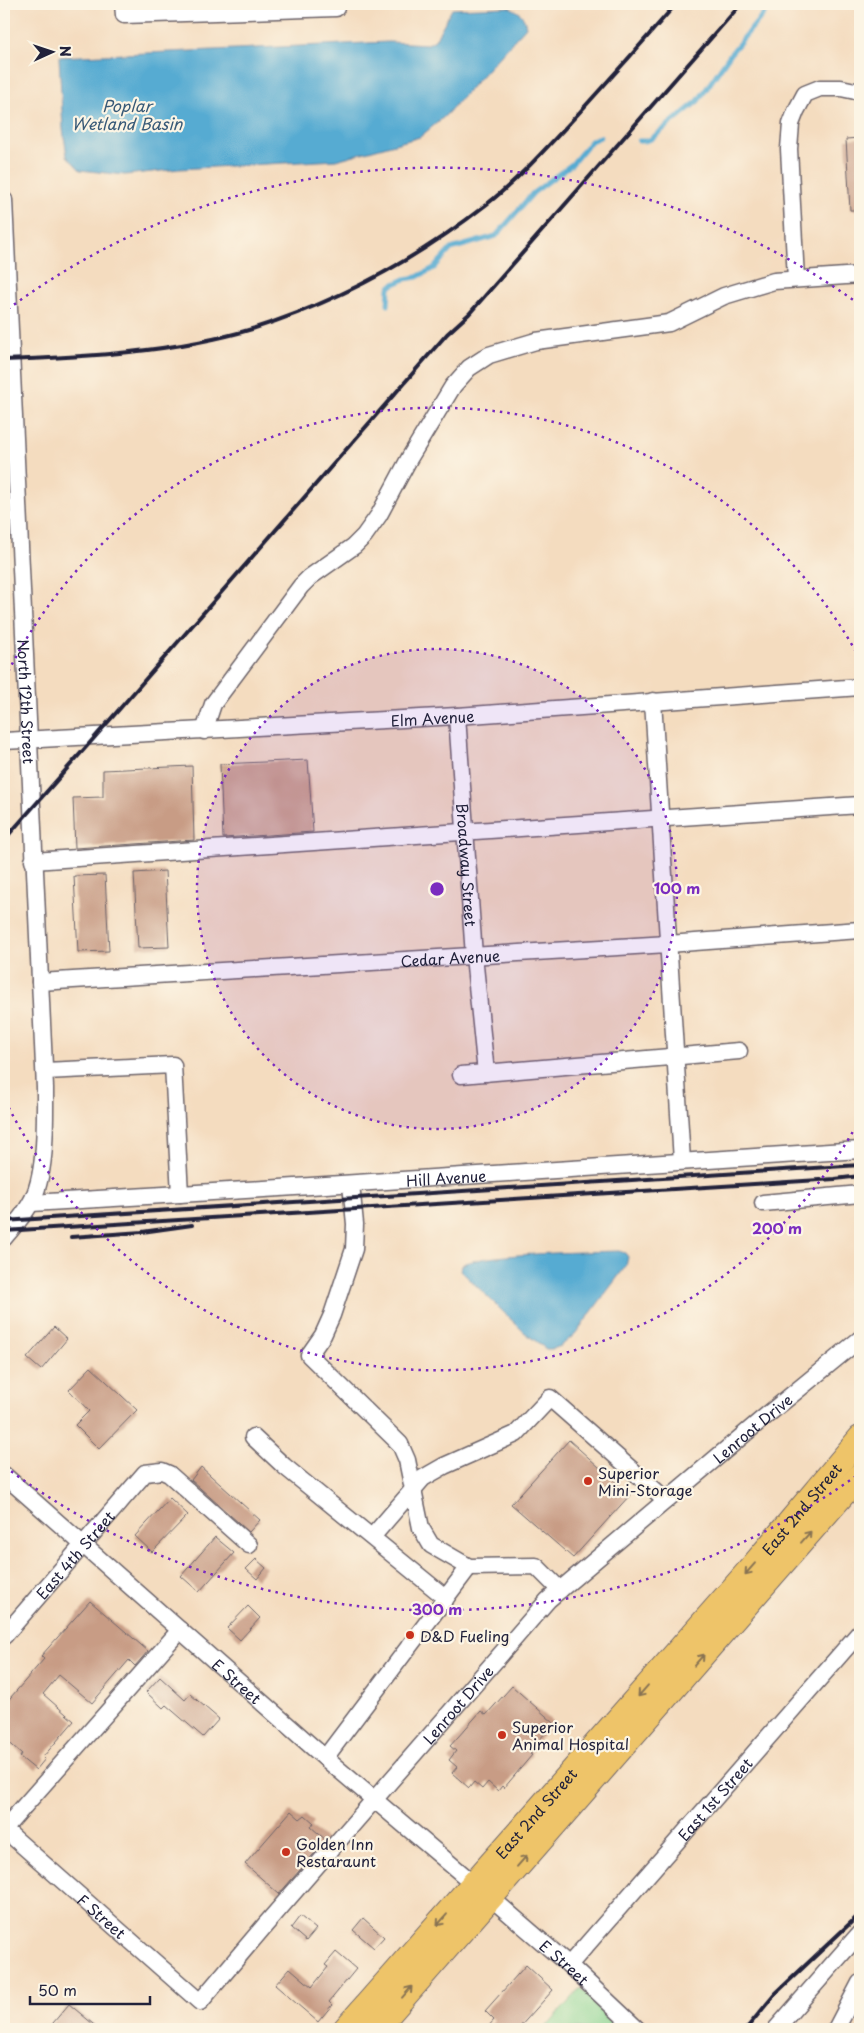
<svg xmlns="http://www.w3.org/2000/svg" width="864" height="2033" font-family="'Playpen Sans',sans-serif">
	<rect width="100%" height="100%" fill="#fcf5e5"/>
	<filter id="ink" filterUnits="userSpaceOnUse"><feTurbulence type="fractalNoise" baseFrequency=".02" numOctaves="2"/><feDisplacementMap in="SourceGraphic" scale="10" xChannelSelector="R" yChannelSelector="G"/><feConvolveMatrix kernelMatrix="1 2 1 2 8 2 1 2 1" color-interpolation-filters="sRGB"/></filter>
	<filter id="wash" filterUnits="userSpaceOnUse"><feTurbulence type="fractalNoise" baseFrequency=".0096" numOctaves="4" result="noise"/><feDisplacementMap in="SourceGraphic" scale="20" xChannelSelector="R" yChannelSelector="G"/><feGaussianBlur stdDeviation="1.12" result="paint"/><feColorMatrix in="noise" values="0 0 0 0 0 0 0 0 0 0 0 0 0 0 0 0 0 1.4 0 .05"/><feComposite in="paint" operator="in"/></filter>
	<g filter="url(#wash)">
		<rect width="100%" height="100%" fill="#f4dcbf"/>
		<path fill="#88d491" stroke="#557b66" d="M581,1988L626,2029H544Z"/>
		<path fill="#56abd2" stroke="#3c6686" d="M509,7C520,12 524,15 526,27L445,116L420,137L336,160L179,169L125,175L80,170L67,156L63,129L59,57L389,42L428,44L435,40L452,9Z
			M619,1251L625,1253L628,1257L626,1266L575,1334L561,1346L552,1349H546L524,1332L460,1270L462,1265C478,1253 593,1252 619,1251Z"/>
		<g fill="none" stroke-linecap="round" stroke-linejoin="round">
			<path stroke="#56abd2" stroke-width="5" d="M639,141H645L651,139L698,101L731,53L772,4
				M388,305L389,288L392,285L405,279L417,277L434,268L451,249L496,236L533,193L572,164L591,141L600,137"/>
		</g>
		<g id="blocks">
			<path fill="#c89c85" d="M860,138V210H850L846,139Z
				M308,760L313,832L223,838L220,764Z
				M192,766L194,840L75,848L73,798L103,797V770Z
				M165,871L169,947L138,948L134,873Z
				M105,875L109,951L78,952L74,876Z
				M54,1327L67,1339L41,1370L27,1358Z
				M91,1367L137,1410L99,1449L75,1425L89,1411L69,1390Z
				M569,1440L630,1495L573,1558L511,1504Z
				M201,1467L260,1520L249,1532L191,1480Z
				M170,1498L188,1515L152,1552L135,1536Z
				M215,1537L234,1553L199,1592L181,1576Z
				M256,1559L266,1568L257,1579L246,1569Z
				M90,1601L148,1651L135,1666L129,1660L92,1703L59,1675L43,1694L74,1721L43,1757L45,1759L36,1770L20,1757L22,1754L4,1738V1705L44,1659L41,1656Z
				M248,1606L260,1618L240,1640L227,1628Z
				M160,1677L185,1700L190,1694L219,1719L203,1737L166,1705L163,1708L146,1692Z
				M512,1686L554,1723L532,1748L534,1750L530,1754L532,1755L504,1788L502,1786L498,1791L488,1782L482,1789L474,1782L469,1788L452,1773L457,1767L449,1760L456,1751L450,1746L481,1711L486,1715Z
				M291,1811L300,1819L305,1815L314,1823L311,1827L326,1840L279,1894L245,1864Z
				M300,1916L316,1929L306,1941L291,1928Z
				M363,1918L384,1937L374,1948L353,1930Z
				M336,1952L356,1969L329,2002L332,2005L318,2022L275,1985L290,1968L312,1987L328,1967L325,1965Z
				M526,1965L553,1990L518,2029H486L494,2020L485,2011Z
				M69,2004L99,2029H48Z"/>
		</g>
	</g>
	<g filter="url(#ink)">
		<use href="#blocks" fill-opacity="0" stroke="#6c6369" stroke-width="1"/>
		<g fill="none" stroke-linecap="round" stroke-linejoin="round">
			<defs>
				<g id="minor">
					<path d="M123,4L124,15L336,8L335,4"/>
					<path id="s1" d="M4,200L45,1088C45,1120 47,1177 30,1204C23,1217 13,1227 4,1238"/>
					<path d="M796,279L789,149L791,124L796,111L805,94L820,88H841L860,92"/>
					<path d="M653,701L682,1161"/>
					<path id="s2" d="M457,716L474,956L486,1073"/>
					<path d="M204,731L213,704L301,586L310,577L354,546L364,536L379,515L410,457L453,386L469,368L489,355L536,341L669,323L724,296L774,281L860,275"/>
					<path id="s3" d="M4,741L457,716L860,687"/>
					<path d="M33,861L860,805"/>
					<path id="s4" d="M40,982L668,944L860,930"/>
					<path d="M45,1071L173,1065L180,1194"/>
					<path d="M461,1075L739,1051"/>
					<path d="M351,1184L355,1224L354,1249L332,1315L323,1335L309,1355L400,1444L407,1460L421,1528L431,1545L469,1567L536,1566L560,1590"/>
					<path id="s5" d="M32,1203L280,1188L860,1150"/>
					<path d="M763,1203L860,1194"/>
					<path d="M253,1437L284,1466L446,1598"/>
					<path id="s6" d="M4,1475L325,1758L474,1884"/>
					<path d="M372,1537L423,1478L444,1466L516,1434L550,1398L666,1500"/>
					<path id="s7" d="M4,1636L145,1473L162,1471L169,1474L249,1545"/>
					<path d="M325,1758L469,1567"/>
					<path id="s8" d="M4,1829L200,2002L266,1924L548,1600L761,1420L860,1339"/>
					<path d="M4,1829L180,1630"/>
					<path id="s9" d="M490,1897L569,1965L637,2029"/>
					<path id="s10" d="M569,1965L860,1632"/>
					<path d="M776,2029L860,1933"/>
					<path d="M836,2029L860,1983"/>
				</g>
				<g id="highway">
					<path id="s11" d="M345,2029L751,1568L860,1438"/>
					<path d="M376,2029L860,1475"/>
				</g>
			</defs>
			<use href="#minor" stroke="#6c6369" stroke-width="19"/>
			<use href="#highway" stroke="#6c6369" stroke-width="26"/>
			<use href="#minor" stroke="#fff" stroke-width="16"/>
			<use href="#highway" stroke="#eec469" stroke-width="24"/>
			<path stroke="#22223b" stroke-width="4" d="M4,360C83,357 177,352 252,329C337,302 417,259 487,204C520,178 549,145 578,114C611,78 644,41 676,4
				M4,840L95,737L447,334L469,314L741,4
				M4,1221L860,1165
				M4,1231L835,1179L860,1176
				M71,1237L142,1232L192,1225
				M746,2029L775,1994L860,1914"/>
		</g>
		<defs><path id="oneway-shaft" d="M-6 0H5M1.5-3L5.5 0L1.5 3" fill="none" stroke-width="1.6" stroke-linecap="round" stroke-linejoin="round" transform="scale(1.25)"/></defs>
		<g stroke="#887352">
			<use href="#oneway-shaft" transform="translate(806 1537) rotate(-49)"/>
			<use href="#oneway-shaft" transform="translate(750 1569) rotate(131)"/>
			<use href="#oneway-shaft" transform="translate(699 1660) rotate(-49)"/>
			<use href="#oneway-shaft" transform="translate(643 1691) rotate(131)"/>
			<use href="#oneway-shaft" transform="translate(522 1861) rotate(-49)"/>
			<use href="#oneway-shaft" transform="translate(442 1920) rotate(131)"/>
			<use href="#oneway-shaft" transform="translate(407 1992) rotate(-49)"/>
		</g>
	</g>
	<circle cx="437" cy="889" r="240" fill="#7b2cbf" fill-opacity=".12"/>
	<g fill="none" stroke="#7b2cbf" stroke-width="2.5" stroke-dasharray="2.5 5">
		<circle cx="437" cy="889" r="240"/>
		<path d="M860 1119A481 481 0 0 1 5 1100M5 678A481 481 0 0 1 860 659"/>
		<path d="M856 1476A721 721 0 0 1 8 1469M8 309A721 721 0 0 1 856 302"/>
	</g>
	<g fill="#c8321e" stroke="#fcf5e5" stroke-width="2">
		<circle cx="588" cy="1481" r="5"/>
		<circle cx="410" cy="1635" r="5"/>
		<circle cx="502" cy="1735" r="5"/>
		<circle cx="286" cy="1852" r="5"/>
	</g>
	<g text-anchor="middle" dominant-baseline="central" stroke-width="4.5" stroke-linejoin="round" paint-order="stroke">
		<g font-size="15" fill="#22223b" stroke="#fcf5e5">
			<text stroke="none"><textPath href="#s1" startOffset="502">North 12th Street</textPath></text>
			<text stroke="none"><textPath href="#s3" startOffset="429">Elm Avenue</textPath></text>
			<text stroke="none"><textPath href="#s2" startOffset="149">Broadway Street</textPath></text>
			<text stroke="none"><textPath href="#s4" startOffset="411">Cedar Avenue</textPath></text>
			<text stroke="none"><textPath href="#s5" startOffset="415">Hill Avenue</textPath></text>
			<text stroke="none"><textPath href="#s8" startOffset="1060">Lenroot Drive</textPath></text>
			<text stroke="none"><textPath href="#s11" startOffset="692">East 2nd Street</textPath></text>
			<text stroke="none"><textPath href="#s7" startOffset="108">East 4th Street</textPath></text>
			<text stroke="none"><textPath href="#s6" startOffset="311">E Street</textPath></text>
			<text stroke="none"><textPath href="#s8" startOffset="655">Lenroot Drive</textPath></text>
			<text stroke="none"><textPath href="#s10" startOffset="221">East 1st Street</textPath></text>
			<text stroke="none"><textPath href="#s11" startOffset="288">East 2nd Street</textPath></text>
			<text stroke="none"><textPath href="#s8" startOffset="131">F Street</textPath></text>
			<text stroke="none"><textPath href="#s9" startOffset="99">E Street</textPath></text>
		</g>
		<g font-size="15" fill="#22223b" stroke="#fcf5e5" text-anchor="start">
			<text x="598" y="1472">Superior<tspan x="598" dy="17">Mini-Storage</tspan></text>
			<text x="420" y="1635">D&amp;D Fueling</text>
			<text x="512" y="1726">Superior<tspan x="512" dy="17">Animal Hospital</tspan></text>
			<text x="296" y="1843">Golden Inn<tspan x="296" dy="17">Restaraunt</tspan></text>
		</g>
		<g font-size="16" font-style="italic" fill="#375977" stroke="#fcf5e5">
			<text x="127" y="105">Poplar<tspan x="127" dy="18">Wetland Basin</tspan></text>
		</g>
	</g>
	<circle cx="437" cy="889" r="8" fill="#7b2cbf" stroke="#fcf5e5" stroke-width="2.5"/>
	<g font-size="15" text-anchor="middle" font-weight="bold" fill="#7b2cbf" stroke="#fcf5e5" stroke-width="4.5" stroke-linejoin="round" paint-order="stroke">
		<text x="677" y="894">100 m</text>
		<text x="777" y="1234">200 m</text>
		<text x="437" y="1615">300 m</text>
	</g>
	<rect width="864" height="2033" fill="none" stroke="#fcf5e5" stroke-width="20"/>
	<g transform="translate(52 52) rotate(87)" stroke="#fcf5e5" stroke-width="4" paint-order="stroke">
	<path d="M0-4L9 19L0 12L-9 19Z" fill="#22223b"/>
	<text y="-8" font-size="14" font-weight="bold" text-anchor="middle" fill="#22223b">N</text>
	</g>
	<path d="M30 1996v8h120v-8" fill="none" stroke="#22223b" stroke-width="2.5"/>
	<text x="38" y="1996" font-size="15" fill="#22223b" stroke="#fcf5e5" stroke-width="4" paint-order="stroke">50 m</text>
</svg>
